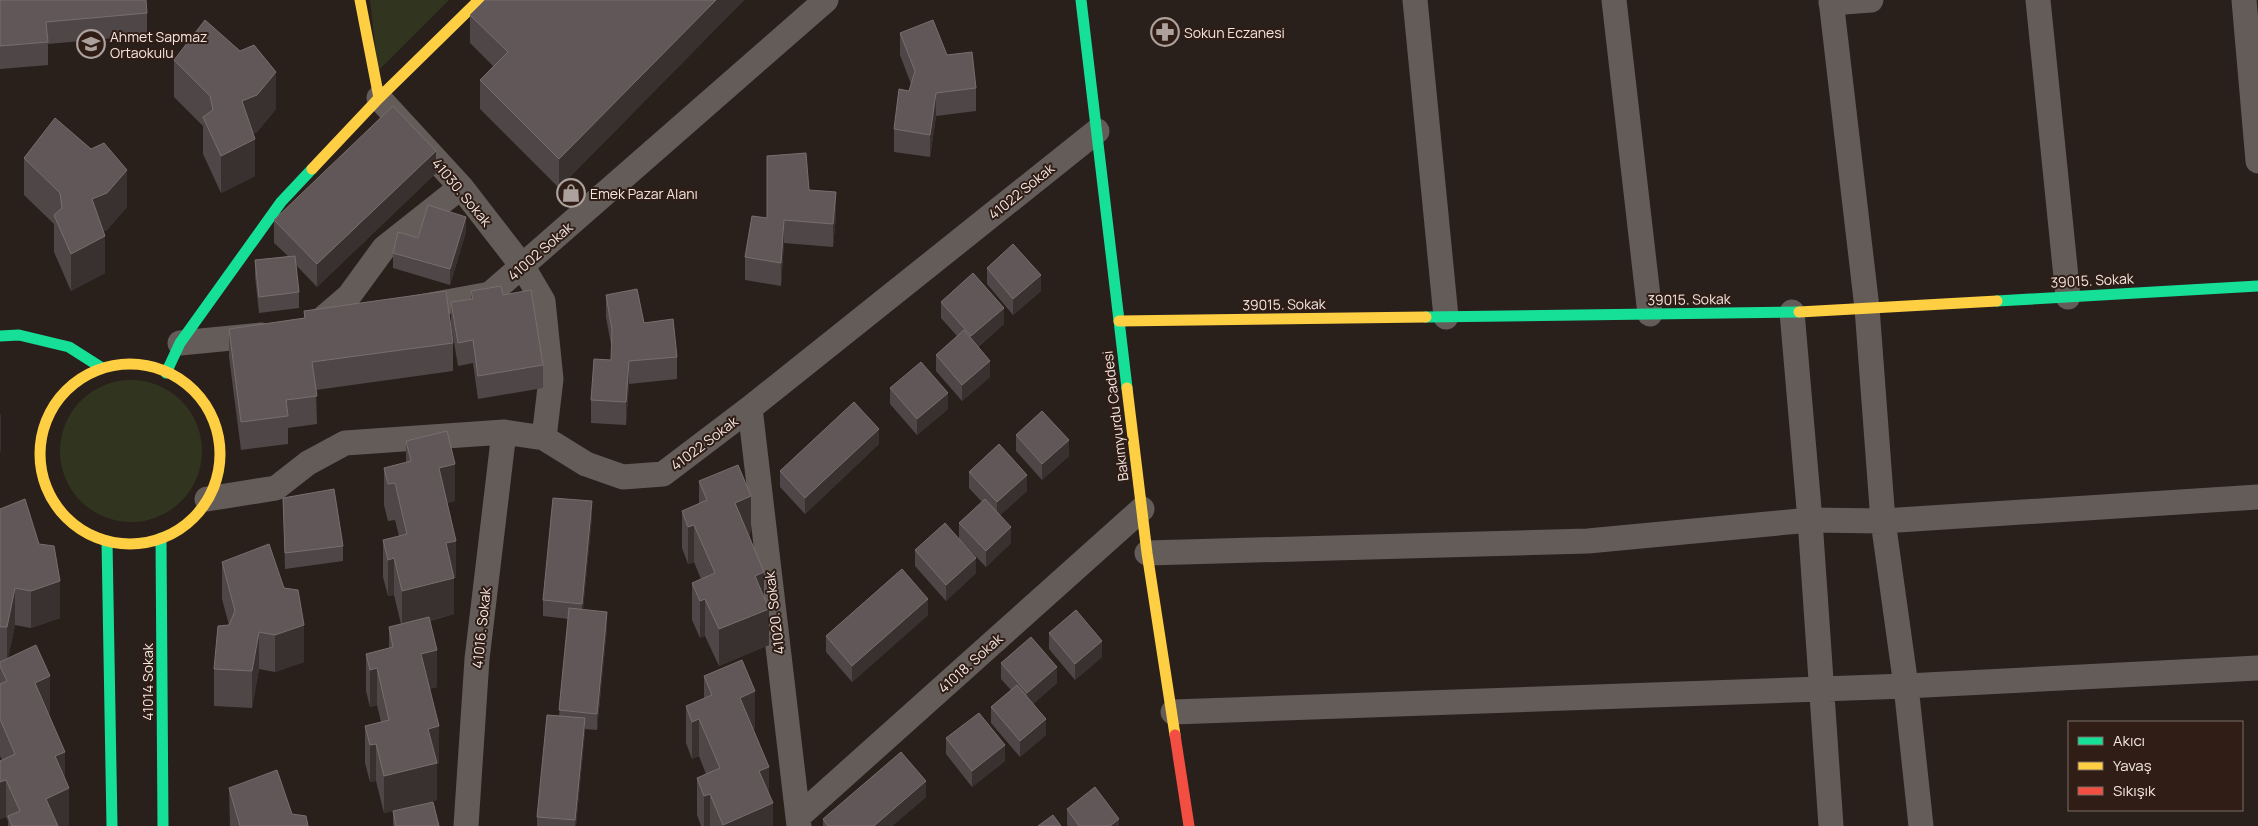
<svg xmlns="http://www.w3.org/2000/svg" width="2258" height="826" font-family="Manrope,sans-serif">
	<rect width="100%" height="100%" fill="#29201c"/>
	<path fill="#31351f" d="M370,0H449L378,71Z
		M60 451a71 71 0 1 1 142 0a71 71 0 1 1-142 0Z"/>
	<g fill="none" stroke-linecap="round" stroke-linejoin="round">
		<path stroke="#645c59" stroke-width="25" d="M1415,0L1446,317
			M1614,0L1650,314
			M1831,0L1867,308L1883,521L1906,686L1921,826
			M2038,0L2068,297
			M2244,0L2258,161
			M1831,3L1871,0
			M379,98L461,187L523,267L543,301L551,379L544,438
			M414,308L490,294L826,0
			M1792,312L1810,520L1831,826
			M314,326L349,296L384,248L461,187
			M180,343L262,335
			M750,408L799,826
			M207,499L276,488L308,463L345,443L504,432L544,438L586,464L623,477L663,474L750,408L1097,131
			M1147,553L1588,541L1810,520L1883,521L2258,497
			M1173,712L1906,686L2258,668
			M798,817L1142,509
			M466,826L477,659L504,432"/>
		<path stroke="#16e098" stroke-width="11" d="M1081,0L1127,388
			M1997,301L2258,286
			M1426,317L1799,312
			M0,336L19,335L69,347L102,368
			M166,373L180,343L281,202L312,169
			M161,538L163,826
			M107,541L112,826"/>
		<path stroke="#ffcf43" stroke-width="11" d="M360,0L379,98
			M312,169L379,98L479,0
			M1799,312L1997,301
			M1119,321L1426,317
			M40 454a90 90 0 1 1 180 0a90 90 0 1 1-180 0Z
			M1127,388L1147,553L1175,735"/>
		<path stroke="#f24e42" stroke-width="11" d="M1175,735L1189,826"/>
	</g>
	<path fill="#4f4648" d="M0,0L147,13V35L48,44V65L0,69Z
		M744,0L559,188L480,109V80L493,66L470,43V15Z
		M900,33L947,55L976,88V111L936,116L930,157L894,152V129L911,84L900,55Z
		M174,60L276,109L257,132L253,134L255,176L221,193L203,154V126L174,97Z
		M24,158L127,207L107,230L103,231L105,273L71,291L54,252V224L24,195Z
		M436,173L317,287L296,265L299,292V308L259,313L255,276V260L288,256L274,243V220Z
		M809,190L836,215L833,247L784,243L781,286L745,280V257Z
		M466,232L450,285L393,268V253L418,238Z
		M987,268L1041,291L1013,315L987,284Z
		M471,291L503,295L543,365V388L478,399L473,363L458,366L451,325V302L471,299Z
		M606,295L644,323L677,357V379L629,384L626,425L591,423V400L611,360L612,350L606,317Z
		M941,302L1004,324L978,347L990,377L962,401L936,371V355L957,336L941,318Z
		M304,311L453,343V371L316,390L317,424L288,428V444L241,450L229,357V329L304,318Z
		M890,388L948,409L917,435L890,404Z
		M1016,435L1069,456L1042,480L1016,451Z
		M406,441L455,501L447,503L456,578H454V614L430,621L437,687L429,689L439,763L437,764V800L384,813L376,781L370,782L365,763V726L381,722L377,705L370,707L366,691V654L389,648V627L401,624L394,595L388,596L383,577V540L399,536L395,520L388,521L384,505V468L406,462Z
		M879,444L805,514L780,487V471Z
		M969,472L1027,491L1000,515L1011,543L986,567L959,539V523L982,502L969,488Z
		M699,481L751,533L749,534L764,599L769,645L719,666L705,636L700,638L692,620V583L701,579L694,562L688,564L682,548V511L699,504Z
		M283,498L343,546V561L285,569Z
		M0,509L60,618L31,628L15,625L8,658L50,713L48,714L65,778L69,825L67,826H8V821L6,817L0,819V761L2,760L0,756Z
		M592,517L583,609L607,628L597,730L585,729L576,826H537V817L559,716L568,619L543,616V600Z
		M915,550L976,573L946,601L915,566Z
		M222,562L304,662L275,672L259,669L252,708L214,706V669L229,625L222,599Z
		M928,615L852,682L826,652V636Z
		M1049,633L1102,657L1075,680L1049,649Z
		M1001,663L1057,683L1033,704L1046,735L1020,757L991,723V707L1011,690L1001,679Z
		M704,676L755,728L753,729L769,794L773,826H701L697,815V778L706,774L699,756L692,759L686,743V706L704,699Z
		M946,738L1005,761L972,787L946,754Z
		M229,788L292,814L308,826H230Z
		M926,797L892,826H823V819Z
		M1067,809L1119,826H1068L1067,825Z
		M393,811L439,826H393Z"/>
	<path fill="#393030" d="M716,0H744L559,188V159Z
		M276,72V109L257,132L242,138V101Z
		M936,93V116L930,157V135Z
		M255,139V176L221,193V156Z
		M436,151V173L317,287V264Z
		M127,170V207L107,230L92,236V199Z
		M836,192V215L833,247V224Z
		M466,217V232L450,285V269Z
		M784,220V243L781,286V263Z
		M105,236V273L71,291V254Z
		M1041,275V291L1013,315V299Z
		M1004,308V324L971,352V336Z
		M629,361V384L626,425V402Z
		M990,361V377L962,401V385Z
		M948,393V409L917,435V419Z
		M1,414V451L0,452V415Z
		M879,429V444L805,514V498Z
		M1069,440V456L1042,480V464Z
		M455,464V501L439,505V468Z
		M1027,475V491L997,518V502Z
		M751,496V533L735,540V503Z
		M592,501V517L582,620V604Z
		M694,525V562L688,564V527Z
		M1011,527V543L986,567V551Z
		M456,541V578H454V614L402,628V591L446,543Z
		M394,558V595L388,596V560Z
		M976,558V573L946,601V585Z
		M764,572V608L755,576Z
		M60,581V618L31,628V591Z
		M15,588V625L7,664V627Z
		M705,599V636L700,638V601Z
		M928,599V615L852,682V666Z
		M769,609V645L719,666V629Z
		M607,612V628L597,730V714Z
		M304,625V662L275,672V635Z
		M259,632V669L252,708V671Z
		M1102,641V657L1075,680V664Z
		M437,650V687L421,691V654Z
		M1057,667V683L1027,709V693Z
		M377,668V705L370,707V670Z
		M50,676V713L35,720V683Z
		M755,691V728L740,734V698Z
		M585,718V734L576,826H575Z
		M699,719V756L692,759V722Z
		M1046,719V735L1020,757V741Z
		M439,726V763L437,764V800L384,813V776L428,729Z
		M376,744V781L370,782V745Z
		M1005,745V761L972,787V771Z
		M65,752V788L55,756Z
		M769,767V804L759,771Z
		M6,780V817L0,819V782Z
		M926,781V797L892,826H874Z
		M69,788V825L67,826H46V799Z
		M710,794V826H704V796Z
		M773,803V826H723V825Z
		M1119,819V826H1110Z"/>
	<path fill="#615759" stroke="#786e6e" d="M0,0H146L147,13L46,22L48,42L0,46Z
		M485,0H716L559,159L480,80L508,52L470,15Z
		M205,20L240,51L254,45L276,72L257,95L242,101L255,139L221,156L203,117L213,110L210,96L174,60Z
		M933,20L947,55L972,52L976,88L936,93L930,135L894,129L899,89L909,91L915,71L900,33Z
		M393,106L436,151L317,264L274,220Z
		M55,118L91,149L104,143L127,170L107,193L92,199L105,236L71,254L54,215L62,208L60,193L24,158Z
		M806,153L809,190L836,192L833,224L784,220L781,263L745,257L752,216L767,218V156Z
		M428,205L466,217L450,269L393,253L398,232L418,238Z
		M1013,244L1041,275L1013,299L987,268Z
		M295,256L299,292L259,297L255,260Z
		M973,273L1004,308L971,336L941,302Z
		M501,286L503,295L531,290L543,365L478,376L473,340L458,343L451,302L473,299L471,291Z
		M637,289L644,323L673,319L677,357L629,361L626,402L591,400L594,359L611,360L612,330L606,295Z
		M446,291L453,343L312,362L317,396L286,400L288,416L241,422L229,329L305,318L304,311Z
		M964,330L990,361L962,385L936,355Z
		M921,362L948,393L917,419L890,388Z
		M854,402L879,429L805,498L780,471Z
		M1042,411L1069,440L1042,464L1016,435Z
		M447,431L455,464L439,468L456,541L446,543L454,578L402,591L394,558L388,560L383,540L407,534L395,483L388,484L384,468L411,461L406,441Z
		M999,444L1027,475L997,502L969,472Z
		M738,465L751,496L735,503L764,572L755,576L769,609L719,629L705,599L700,601L692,583L715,573L694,525L688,527L682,511L707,500L699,481Z
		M334,489L343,546L285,553L283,498Z
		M553,498L592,501L582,604L543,600Z
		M25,499L39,544L54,546L60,581L31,591L15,588L7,627H0V509Z
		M985,499L1011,527L986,551L959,523Z
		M945,523L976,558L946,585L915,550Z
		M269,544L284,588L298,590L304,625L275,635L259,632L252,671L214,669L218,626L229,625L235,611L222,562Z
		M902,569L928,599L852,666L826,636Z
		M569,608L607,612L597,714L559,710Z
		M1076,610L1102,641L1075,664L1049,633Z
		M429,617L437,650L421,654L439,726L428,729L437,763L384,776L376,744L370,745L365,726L389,720L377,668L370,670L366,654L393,647L389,627Z
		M1031,637L1057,667L1027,693L1001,663Z
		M36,645L50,676L35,683L65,752L55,756L69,788L46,799L58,826H12L8,816L20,811L6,780L0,782V761L15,754L0,719V684L7,681L0,666V662Z
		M742,660L755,691L740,698L769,767L759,771L773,803L723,825L710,794L704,796L697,778L720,768L699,719L692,722L686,706L712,695L704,676Z
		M1017,685L1046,719L1020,741L991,707Z
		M979,713L1005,745L972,771L946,738Z
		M547,715L585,718L575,820L537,817Z
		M901,752L926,781L874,826H828L823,819Z
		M277,770L292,814L306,816L308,826H240L229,788Z
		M1095,787L1119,819L1110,826H1079L1067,809Z
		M433,802L439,826H396L393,811Z
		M1053,815L1061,826H1038Z"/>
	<defs>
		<symbol id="pharmacy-ring" viewBox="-11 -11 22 22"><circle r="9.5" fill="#2f1d16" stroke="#aca19c" stroke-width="1.5"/><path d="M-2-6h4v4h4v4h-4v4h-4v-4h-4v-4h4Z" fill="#aca19c"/></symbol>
		<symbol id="school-ring" viewBox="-11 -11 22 22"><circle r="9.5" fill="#2f1d16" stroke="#aca19c" stroke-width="1.5"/><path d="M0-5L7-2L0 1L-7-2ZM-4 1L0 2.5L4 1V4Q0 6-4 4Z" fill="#aca19c"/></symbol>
		<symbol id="shop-ring" viewBox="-11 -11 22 22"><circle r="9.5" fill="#2f1d16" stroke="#aca19c" stroke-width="1.5"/><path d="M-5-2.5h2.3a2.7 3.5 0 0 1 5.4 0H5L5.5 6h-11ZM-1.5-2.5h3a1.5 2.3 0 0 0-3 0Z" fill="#aca19c"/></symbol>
	</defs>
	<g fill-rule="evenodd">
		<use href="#pharmacy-ring" x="1149" y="16" width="32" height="32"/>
		<use href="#school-ring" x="75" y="28" width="32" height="32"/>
		<use href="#shop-ring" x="555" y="177" width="32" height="32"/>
	</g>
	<g text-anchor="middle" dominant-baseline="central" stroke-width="4" stroke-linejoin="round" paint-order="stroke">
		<g font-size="14" fill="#f3e6e1" stroke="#2f1d16" text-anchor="start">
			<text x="1184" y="32">Sokun Eczanesi</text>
			<text x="110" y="36">Ahmet Sapmaz<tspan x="110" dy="16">Ortaokulu</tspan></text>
			<text x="590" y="193">Emek Pazar Alanı</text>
		</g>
		<g font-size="14" fill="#f3e6e1" stroke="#2f1d16">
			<text transform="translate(1021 191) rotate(-39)">41022 Sokak</text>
			<text transform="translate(462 192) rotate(50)">41030. Sokak</text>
			<text transform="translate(540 251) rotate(-41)">41002 Sokak</text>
			<text transform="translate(2092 280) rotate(-3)">39015. Sokak</text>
			<text transform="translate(1689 299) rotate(-1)">39015. Sokak</text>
			<text transform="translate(1284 304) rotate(-1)">39015. Sokak</text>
			<text transform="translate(1115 416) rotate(-97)">Bakımyurdu Caddesi</text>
			<text transform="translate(704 443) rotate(-37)">41022 Sokak</text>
			<text transform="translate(774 613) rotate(-97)">41020. Sokak</text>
			<text transform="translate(481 628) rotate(-84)">41016. Sokak</text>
			<text transform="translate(970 663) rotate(-42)">41018. Sokak</text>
			<text transform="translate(147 682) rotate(-90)">41014 Sokak</text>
		</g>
	</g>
	<rect x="2068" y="721" width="175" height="90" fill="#2f1d16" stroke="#7d6d67"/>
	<rect x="2078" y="737" width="25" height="8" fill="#16e098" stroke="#7d6d67"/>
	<text x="2113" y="746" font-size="15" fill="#f3e6e1">Akıcı</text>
	<rect x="2078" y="762" width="25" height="8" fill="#ffcf43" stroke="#7d6d67"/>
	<text x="2113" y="771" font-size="15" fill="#f3e6e1">Yavaş</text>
	<rect x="2078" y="787" width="25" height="8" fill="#f24e42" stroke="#7d6d67"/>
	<text x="2113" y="796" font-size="15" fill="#f3e6e1">Sıkışık</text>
</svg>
